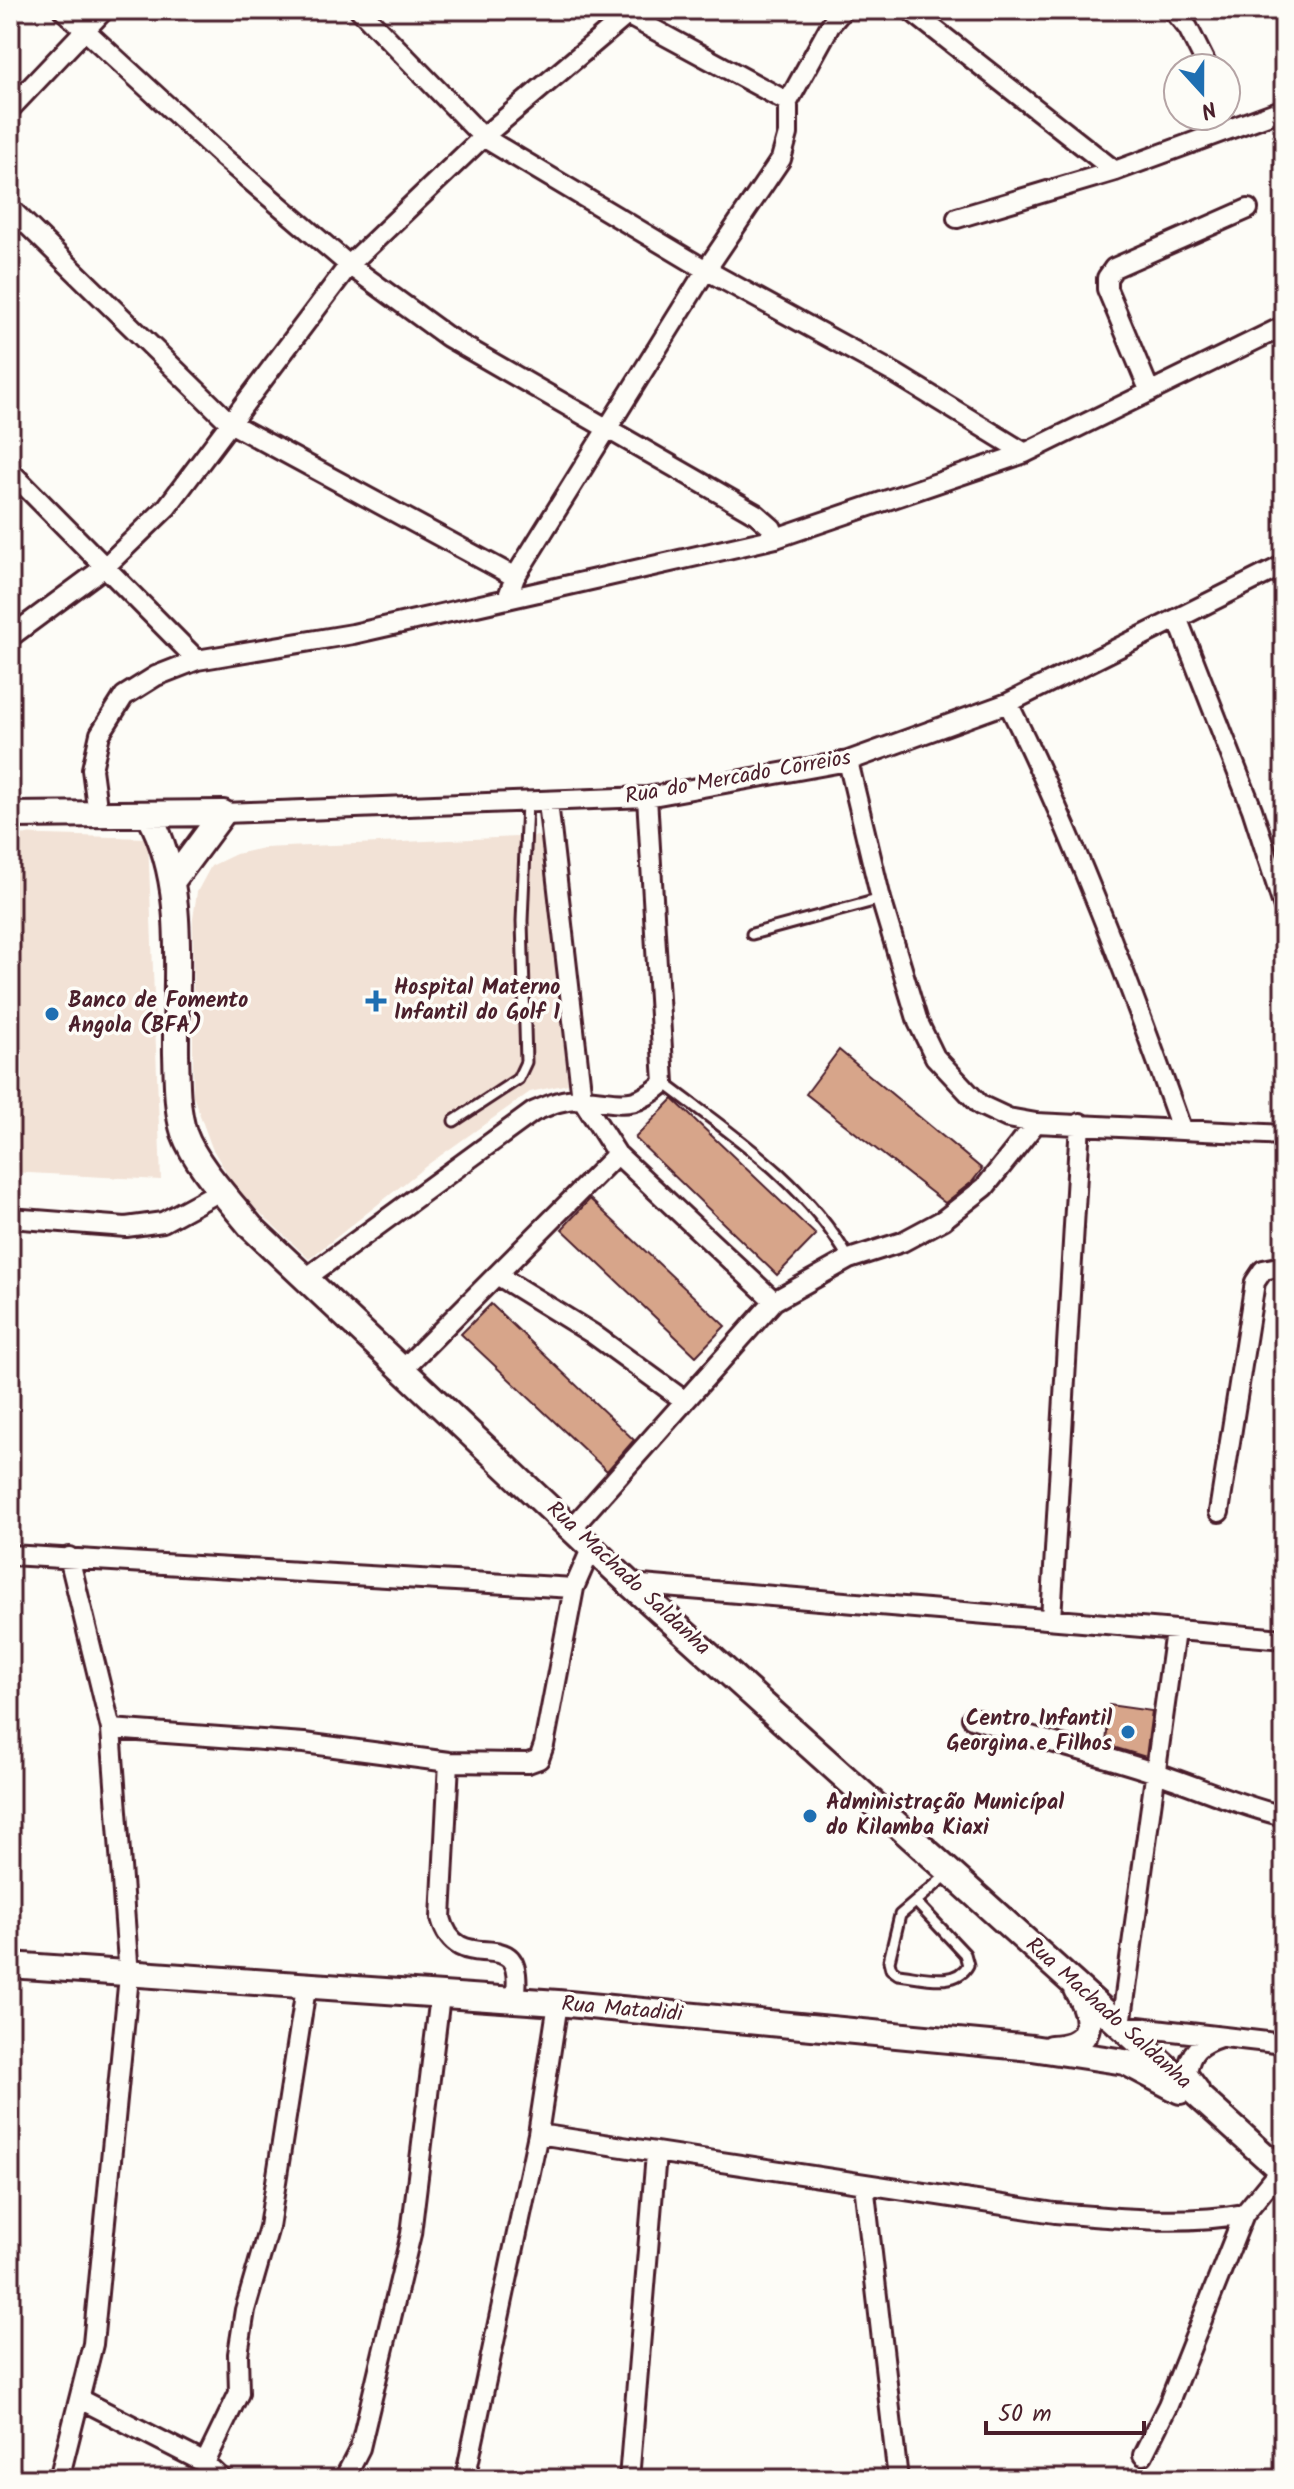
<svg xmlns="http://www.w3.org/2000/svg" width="1294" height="2489" font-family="Kalam,sans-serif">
	<rect width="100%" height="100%" fill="#fdfcf7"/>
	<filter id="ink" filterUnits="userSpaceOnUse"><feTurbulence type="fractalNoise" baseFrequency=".0125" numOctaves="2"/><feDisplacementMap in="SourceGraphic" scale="16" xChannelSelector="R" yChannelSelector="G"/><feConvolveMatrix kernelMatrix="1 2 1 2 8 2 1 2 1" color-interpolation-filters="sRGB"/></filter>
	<g filter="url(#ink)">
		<path fill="#f2e2d6" d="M10,834L148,838L161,1180L10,1172Z
			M542,836L568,1084L530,1092L430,1163L309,1259L238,1192L212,1148L193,1096V919L197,892L211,866L236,854L263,848Z"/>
		<path fill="#d7a58a" stroke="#4a1f2b" stroke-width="2" d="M839,1050L982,1169L972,1182L945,1203L806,1094Z
			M673,1099L816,1235L777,1275L635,1138Z
			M590,1199L725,1326L696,1356L562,1229Z
			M491,1304L634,1440L607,1471L461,1334Z
			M1109,1705L1152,1711L1146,1757L1106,1745Z"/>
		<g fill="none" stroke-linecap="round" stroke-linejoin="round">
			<defs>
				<path id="lane" d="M752,934L881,899
					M664,1083C734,1136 805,1182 849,1259
					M454,1121L518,1079L526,1062L522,921L527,802
					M917,1903L965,1954L968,1965C956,1988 920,1976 898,1974L891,1969L889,1961L900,1915L948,1874"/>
				<path id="street" d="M63,10L224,158L349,265L448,337L756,514L772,528L776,538
					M360,10L483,137L706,270L896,374L1025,453
					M618,10L788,102
					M910,10L1115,171
					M1173,10L1188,28L1208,68
					M10,109L104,10
					M10,208L230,423L515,577
					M957,218L1115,171L1284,109
					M1150,392L1107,289V278L1114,268L1248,209
					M10,471L197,660
					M507,599L515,577L706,270L781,159L788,134V102L831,24L843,10
					M1178,620L1252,809L1284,908
					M10,637L106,566L167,507L349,265L483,137L633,10
					M1008,703C1077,842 1129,982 1181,1128
					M848,761L881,899L918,1022L935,1057L980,1105L1008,1118L1036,1123L1284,1135
					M548,802L582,1099L617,1154L774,1301
					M223,813L647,797L848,761L1008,703L1284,565
					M98,815L92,769L100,734L124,696L156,676L197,660L353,634L776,538L1025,453L1284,326
					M10,1218L126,1227L163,1222L220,1191
					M497,1275L593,1334L685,1401
					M306,1278L533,1112C549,1105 564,1098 582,1099C622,1101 630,1112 664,1083L647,797
					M403,1369L617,1154
					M1219,1512L1255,1282L1263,1270L1284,1266
					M572,1528L774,1301L849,1259L902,1242L943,1220L985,1187L1036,1123
					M10,1555L574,1588
					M630,1584L1284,1639
					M1051,1619L1080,1123
					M1175,1631L1121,2025L1284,2044
					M972,1718C1032,1738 1095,1753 1156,1773C1200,1787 1237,1805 1284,1816
					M111,1729L304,1743L449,1762L528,1763L539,1759L544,1745L574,1588L592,1547
					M449,1762L441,1918C459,1985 528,1913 515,2001
					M1199,2089L1187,2073C1190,2051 1199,2044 1220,2037
					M538,2134L1055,2213C1117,2218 1182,2225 1244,2214
					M864,2184L898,2479
					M80,2399L205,2463L222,2479
					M1143,2455L1168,2405L1244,2214L1280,2170
					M205,2463L239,2393L238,2354L245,2310L269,2227L306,1988
					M59,2479L93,2344L129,1976L111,1729L69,1557
					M344,2479L360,2448L411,2234L440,1996
					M465,2479L538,2134L558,2003
					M629,2479L656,2154"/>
				<path id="secondary" d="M10,815L223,813
					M149,815C188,886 175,975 176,1054C177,1079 176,1108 184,1133C195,1164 230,1201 251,1227L630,1584L1284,2173
					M174,879L223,813
					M10,1965L558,2003L1032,2048L1125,2062L1180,2091
					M1051,2048C1093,2046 1095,2021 1076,1989"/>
			</defs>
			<use href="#lane" stroke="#4a1f2b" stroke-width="15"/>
			<use href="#street" stroke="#4a1f2b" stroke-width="24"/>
			<use href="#secondary" stroke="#4a1f2b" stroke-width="30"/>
			<use href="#lane" stroke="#fdfcf7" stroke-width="9"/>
			<use href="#street" stroke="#fdfcf7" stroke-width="18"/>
			<use href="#secondary" stroke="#fdfcf7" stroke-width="24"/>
		</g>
	</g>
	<g fill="#1f6fb2" stroke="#fdfcf7" stroke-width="3">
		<path d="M372 989h8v8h8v8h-8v8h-8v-8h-8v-8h8z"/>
		<circle cx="52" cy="1014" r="8"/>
		<circle cx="1128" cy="1732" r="8"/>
		<circle cx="810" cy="1816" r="8"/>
	</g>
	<g text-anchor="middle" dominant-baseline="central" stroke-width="7" stroke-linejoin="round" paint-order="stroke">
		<g font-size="22" fill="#4a1f2b" stroke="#fdfcf7">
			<text transform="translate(738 778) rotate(-10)">Rua do Mercado Correios</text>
			<text transform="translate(628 1579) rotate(43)">Rua Machado Saldanha</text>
			<text transform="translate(622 2010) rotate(5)">Rua Matadidi</text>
			<text transform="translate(1108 2014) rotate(42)">Rua Machado Saldanha</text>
		</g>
		<g font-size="22" font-weight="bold" fill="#4a1f2b" stroke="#fdfcf7" text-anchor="start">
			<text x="394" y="988">Hospital Materno<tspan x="394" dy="25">Infantil do Golf 1</tspan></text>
			<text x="68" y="1001">Banco de Fomento<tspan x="68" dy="25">Angola (BFA)</tspan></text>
			<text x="1112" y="1719" text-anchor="end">Centro Infantil<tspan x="1112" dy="25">Georgina e Filhos</tspan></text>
			<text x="826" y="1803">Administração Municípal<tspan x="826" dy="25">do Kilamba Kiaxi</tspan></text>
		</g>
	</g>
	<rect width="1294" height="2489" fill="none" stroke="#fdfcf7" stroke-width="40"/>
	<rect x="20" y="20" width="1254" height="2449" fill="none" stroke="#4a1f2b" stroke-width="3" filter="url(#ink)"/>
	<g transform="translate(1202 92) rotate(159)"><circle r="38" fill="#fdfcf7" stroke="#b5a4a5" stroke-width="2"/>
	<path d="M0-6L14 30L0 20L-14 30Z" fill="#1f6fb2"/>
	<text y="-12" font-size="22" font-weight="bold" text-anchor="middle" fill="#4a1f2b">N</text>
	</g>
	<path d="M986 2421v12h158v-12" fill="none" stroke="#4a1f2b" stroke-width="4"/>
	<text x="998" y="2421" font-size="24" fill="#4a1f2b" stroke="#fdfcf7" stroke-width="6" paint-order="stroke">50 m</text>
</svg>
